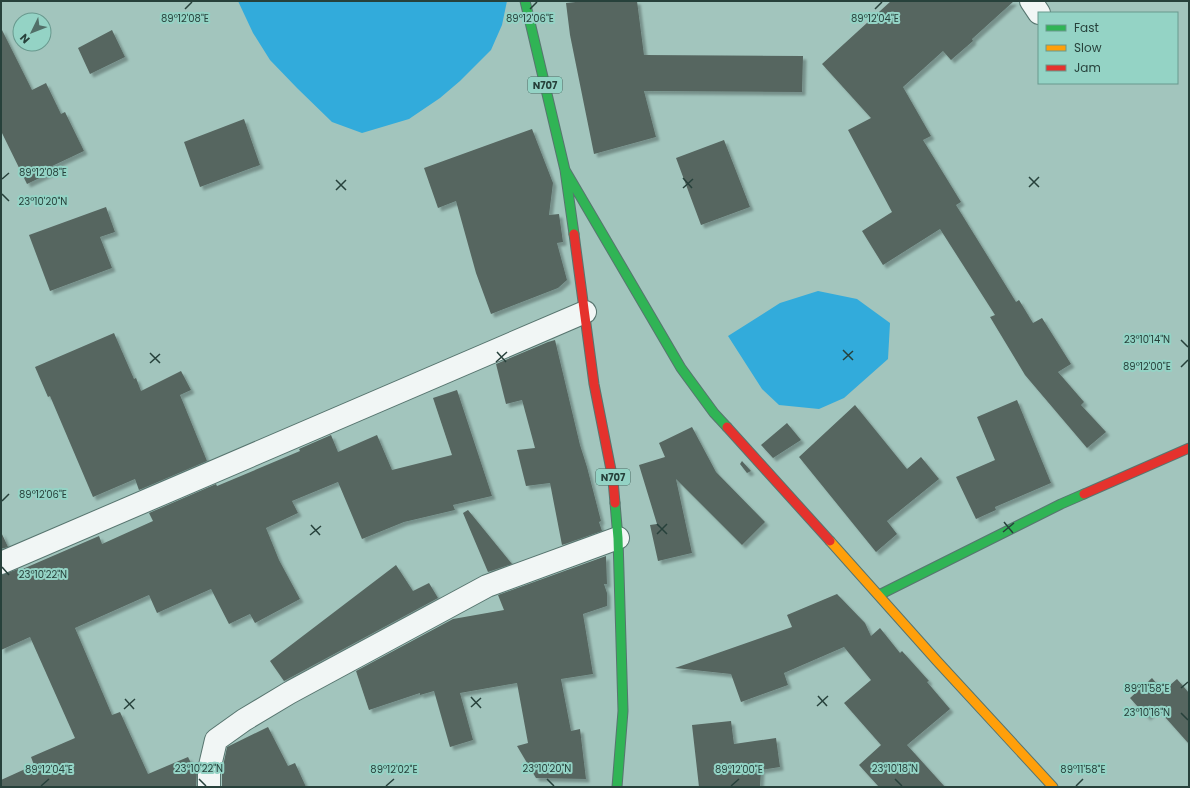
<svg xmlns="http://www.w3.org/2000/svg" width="1190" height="788" font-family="Poppins,sans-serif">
	<defs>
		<filter id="shadow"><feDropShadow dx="3.5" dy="3.5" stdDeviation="1" flood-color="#0004"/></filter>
	</defs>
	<rect width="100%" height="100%" fill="#a2c5bd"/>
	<path fill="#32abdb" d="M238,1H507L502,25L491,50L460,81L440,98L409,119L362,133L332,122L297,88L270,60L253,33Z
		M818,291L857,299L890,323L888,359L844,398L819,409L779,405L762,389L728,336L780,303Z"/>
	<path fill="#566660" filter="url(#shadow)" d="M585,1H637L644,55L803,56L802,92L644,91L656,137L594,154L570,35L566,3Z
		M891,1H1014L972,39L973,41L951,60L943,51L903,87L931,136L923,140L961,202L956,205L1016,302L1019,300L1033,323L1042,318L1071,364L1058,372L1084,402L1081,405L1106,432L1087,448L1025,375L990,317L995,315L940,229L883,265L862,231L892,212L848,130L871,118L822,64Z
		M1,28L32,90L46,83L61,114L65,112L84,151L48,168L50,173L27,184L1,131Z
		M112,30L125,57L90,74L78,48Z
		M244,119L260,165L200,187L184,142Z
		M532,129L553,183L549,215L559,214L563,242L557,243L567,280L558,288L491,314L476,273L456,201L438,208L424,168Z
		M724,140L750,207L701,225L676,158Z
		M106,207L115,232L100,237L112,268L50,291L29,235Z
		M114,333L134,379L136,378L141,391L181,371L191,390L180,395L207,461L139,490L135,479L93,497L50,396L48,397L35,367Z
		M555,340L580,445L587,467L601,521L599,522L602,531L562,545L550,483L526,486L517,450L535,448L522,400L506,404L496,364L548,342Z
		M457,390L492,496L453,505L455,510L404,522L362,539L338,482L292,501L298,513L266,528L279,560L300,599L255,623L250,614L229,624L211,589L157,613L149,595L75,628L112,715L120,712L148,774L188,757L192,765L198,762L197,770L196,787H1V780L34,765L31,757L75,738L30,637L1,650V575L18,569V571L99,536L102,544L153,521L149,513L216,484L217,486L300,451L299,449L331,435L338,452L377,435L392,470L452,455L433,398Z
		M1017,400L1051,483L995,507L996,510L976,519L956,477L995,460L977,417Z
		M855,405L907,469L921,457L939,479L887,521L897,534L876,552L799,457Z
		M787,423L801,440L773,458L761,445Z
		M692,427L716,472L765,522L742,545L676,479L692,553L658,561L650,525L657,524L639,465L665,457L659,443Z
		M742,461L751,471L747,473L740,464Z
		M468,510L512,564L488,572L463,513Z
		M1,532L8,547L1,549Z
		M606,556L607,584H604L607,593V606L583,614L593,674L561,679L571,731L580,729L586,779L536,778L517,746L528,743L517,683L460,693L473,740L450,747L434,691L420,695V693L369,710L356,671L453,619L504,610L498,595Z
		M396,565L413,591L429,583L438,598L284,681L270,661Z
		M837,594L865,623L871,636L880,628L900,653L902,651L929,681L927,682L950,709L907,745L945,787H879L859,765L881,745L844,703L871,680L844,647L784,673L788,685L741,702L731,674L675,668L792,627L787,615Z
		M1152,678L1163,691L1177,679L1189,693V744L1157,708L1147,717L1130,698Z
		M731,721L734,744L776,738L780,767L761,770L760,787H699L692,725Z
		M268,727L288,766L295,763L306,787H222V771L227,747Z"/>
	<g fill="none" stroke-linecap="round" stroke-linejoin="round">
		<defs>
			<path id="street" d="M1031,1L1039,13
				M1,563L585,312
				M209,787V770L216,740L244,720L289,693L487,586L618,538"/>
			<path id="fast" d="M525,1L565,170L574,234
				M565,170L681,368L714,413L727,427
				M615,503L618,538L623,711L617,787
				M879,595L1061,504L1084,494"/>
			<path id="slow" d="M830,541L937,661L1053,787"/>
			<path id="jam" d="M574,234L594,384L613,480L615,503
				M727,427L830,541
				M1084,494L1189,448"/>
		</defs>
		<use href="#street" stroke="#57756f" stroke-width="24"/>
		<use href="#fast" stroke="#57756f" stroke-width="11"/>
		<use href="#slow" stroke="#57756f" stroke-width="11"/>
		<use href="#jam" stroke="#57756f" stroke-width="11"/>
		<use href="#street" stroke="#f1f6f5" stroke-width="22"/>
		<use href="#fast" stroke="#30b455" stroke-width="9"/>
		<use href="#slow" stroke="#ff9f0a" stroke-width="9"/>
		<use href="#jam" stroke="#e5322d" stroke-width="9"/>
	</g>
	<path fill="none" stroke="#27413b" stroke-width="1.5" d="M185,9L192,2M530,9L537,2M875,9L882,2M1029,177L1039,187M683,178L692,188M2,179L9,173M336,180L346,190M1029,187L1039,177M683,188L693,179M336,190L346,180M2,194L9,201M1181,340L1188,347M843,350L853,360M497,352L506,362M150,353L160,363M843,360L853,351M496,362L507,352M150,363L160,354M1181,367L1188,360M2,501L9,494M1004,522L1013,533M657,524L667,534M311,525L320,535M1003,532L1014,523M657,534L667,524M310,535L321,526M2,567L9,575M1181,688L1188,682M818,696L827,706M471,697L481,708M125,699L134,709M817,706L828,696M471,707L481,698M124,709L135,699M1181,713L1188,720M199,779L206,786M547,779L554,786M895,779L902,786M41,786L49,779M386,786L394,779M731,786L739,779M1076,786L1083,779"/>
	<g text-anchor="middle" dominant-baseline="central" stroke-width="4" stroke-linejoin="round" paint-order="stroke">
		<g fill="#94d3c5" stroke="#486d64" stroke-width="1">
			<rect x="528" y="77" width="34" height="16" rx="3"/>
			<rect x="596" y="469" width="34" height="16" rx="3"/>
		</g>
		<g font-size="10" font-weight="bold" fill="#27413b">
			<text x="545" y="85">N707</text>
			<text x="613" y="477">N707</text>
		</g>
	</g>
	<g font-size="10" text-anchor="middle" fill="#27413b" stroke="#94d3c5" stroke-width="4" stroke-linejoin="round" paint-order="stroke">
		<text x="185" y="22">89°12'08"E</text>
		<text x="530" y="22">89°12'06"E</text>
		<text x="875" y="22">89°12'04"E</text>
		<text x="43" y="176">89°12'08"E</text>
		<text x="43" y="205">23°10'20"N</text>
		<text x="1147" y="343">23°10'14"N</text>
		<text x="1147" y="370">89°12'00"E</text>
		<text x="43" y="498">89°12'06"E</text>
		<text x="43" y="578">23°10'22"N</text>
		<text x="1147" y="692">89°11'58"E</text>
		<text x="1147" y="716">23°10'16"N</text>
		<text x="199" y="772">23°10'22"N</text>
		<text x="547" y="772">23°10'20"N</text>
		<text x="895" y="772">23°10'18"N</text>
		<text x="49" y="773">89°12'04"E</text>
		<text x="394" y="773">89°12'02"E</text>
		<text x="739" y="773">89°12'00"E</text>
		<text x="1083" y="773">89°11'58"E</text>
	</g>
	<rect width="1190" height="788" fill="none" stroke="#27413b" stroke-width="4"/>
	<rect x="1038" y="12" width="140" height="72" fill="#94d3c5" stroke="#68998e"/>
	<rect x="1046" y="25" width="20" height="6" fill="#30b455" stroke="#68998e"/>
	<text x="1074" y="32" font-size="12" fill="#27413b">Fast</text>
	<rect x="1046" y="45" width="20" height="6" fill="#ff9f0a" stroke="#68998e"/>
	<text x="1074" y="52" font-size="12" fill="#27413b">Slow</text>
	<rect x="1046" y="65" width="20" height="6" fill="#e5322d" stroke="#68998e"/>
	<text x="1074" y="72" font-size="12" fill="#27413b">Jam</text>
	<g transform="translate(32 32) rotate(227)"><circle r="19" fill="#94d3c5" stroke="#68998e"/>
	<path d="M0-3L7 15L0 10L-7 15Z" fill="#526f68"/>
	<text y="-6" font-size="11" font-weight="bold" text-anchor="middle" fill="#27413b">N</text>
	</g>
</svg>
